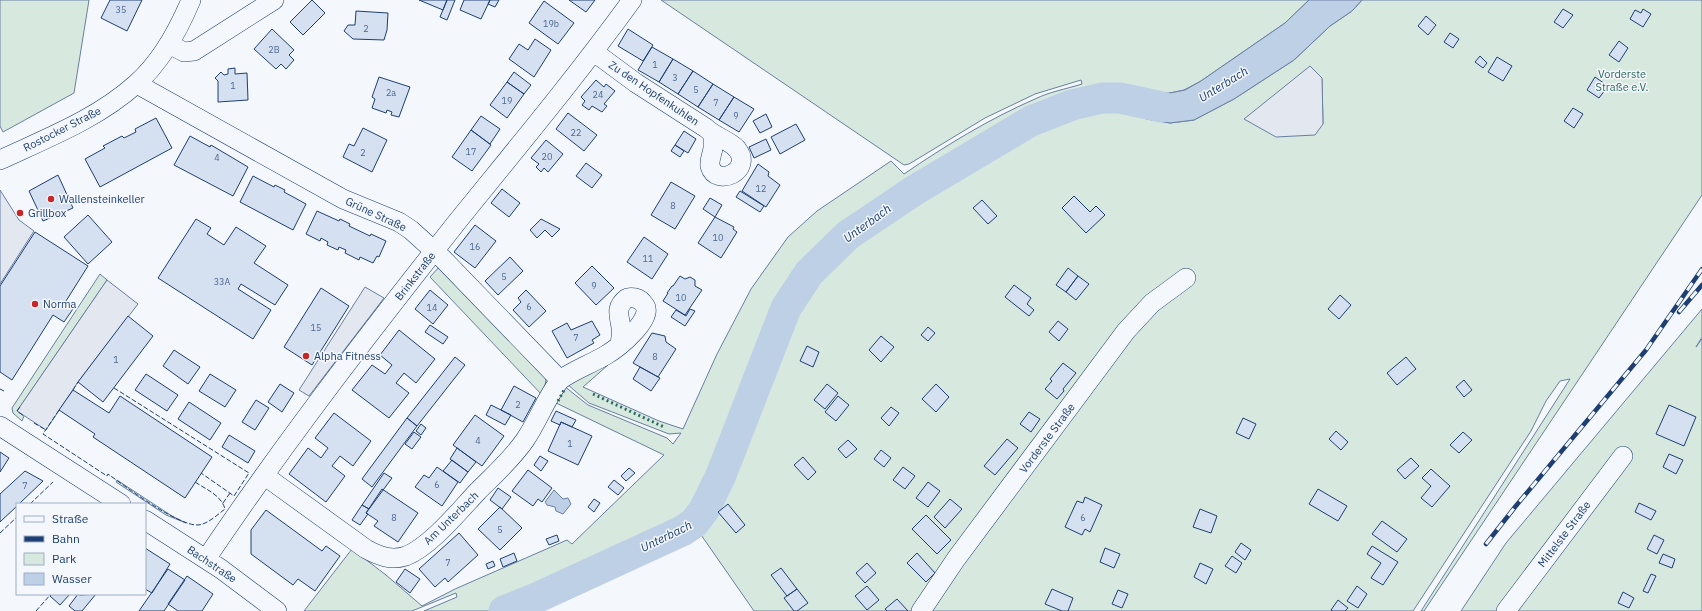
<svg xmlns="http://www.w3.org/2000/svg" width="1702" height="611" font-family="'IBM Plex Sans',sans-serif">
	<rect width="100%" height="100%" fill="#f4f7fb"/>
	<path fill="#d7e8df" stroke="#687fa3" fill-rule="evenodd" d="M0,0H89L74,93L3,132L0,126Z
		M661,0H1309L1285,23L1201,81L1184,90L1170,93L1131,110L1147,119L1170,123L1194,120L1234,99L1294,60L1330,26L1352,11L1362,0H1702V195L1424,611H1421L1570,379L1560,381L1546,401L1531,431L1413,611H754L699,532L537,611H424L457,597L456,593L412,611H304L352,549L386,575L422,606L455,589L567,540L572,544L664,455L554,402L564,386L588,405L667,438L673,444L681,433L669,434L589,403L567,384L608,365L583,387L659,421L683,429L717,354L751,289L788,237L817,211L891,161L904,174C945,146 989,119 1035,99C1049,92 1066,89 1082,84L1081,80L1035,94L985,118L909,164L904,165ZM1310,67L1322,79L1323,124L1245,119Z
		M439,267L544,373L546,380L543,396L430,277Z
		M100,274L107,280L17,411L24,416L22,421L13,413L12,408Z
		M1702,309V337L1696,347L1702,339V611H1461L1506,543Z
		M117,480L172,516L186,523L166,515L116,482Z"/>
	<path fill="#e3e8f0" stroke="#687fa3" d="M1310,66L1322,78L1323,124L1315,135L1276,137L1244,119Z
		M0,190L19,220L34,231L0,284Z
		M107,280L138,304L78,382L46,430L17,411Z
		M365,287L384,298L309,396L299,390Z"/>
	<path fill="#bed0e5" stroke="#687fa3" d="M1309,0H1362L1352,11L1330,26L1294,60L1234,99L1194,120L1170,123L1147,119L1131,110L1120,98L1134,93H1170L1185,90L1201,81L1285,23Z
		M554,490L563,499L568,498L571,504L563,514L556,511L555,507L547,505L545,502Z"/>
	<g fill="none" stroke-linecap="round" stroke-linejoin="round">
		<path stroke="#bed0e5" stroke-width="31" d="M504,611L534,599L682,531L694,523L704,510L721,475L786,308L809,273L848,235L915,190L1031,121L1072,105L1102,98H1120L1162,107"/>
	</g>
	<path fill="#d5e0f0" stroke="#1d3f73" d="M110,0H142L127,31L101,18Z
		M312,0L325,13L303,35L290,22Z
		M419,0H447L443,10Z
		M447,0H455L447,20L440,17Z
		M464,0H490L481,19L460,10Z
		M490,0H499L495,7L488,4Z
		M569,0H595L586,12Z
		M544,1L574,23L558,44L529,23Z
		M1563,9L1573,15L1563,28L1554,22Z
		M1643,9L1651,14L1643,27L1630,19L1635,10L1641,13Z
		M356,11L388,13L387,30L384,40L353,39L344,31L348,25H355Z
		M1426,16L1436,25L1428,35L1418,26Z
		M272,29L294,50L289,55L294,60L286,69L281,64L276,69L254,49Z
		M628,29L653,45L643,61L618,46Z
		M1450,33L1459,39L1453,48L1444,42Z
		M535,39L551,50L534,77L509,59L519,44L528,50Z
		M1619,41L1628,48L1619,62L1609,55Z
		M652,47L673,59L659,82L638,70Z
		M1480,56L1487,63L1483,68L1475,62Z
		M1497,57L1512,66L1503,81L1488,72Z
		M673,59L693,71L678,94L659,82Z
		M235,68V74L247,73L248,100L218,102V81L215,78L221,72L224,75L228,74V69Z
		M693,71L713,84L698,107L678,94Z
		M514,72L531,85L524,94L507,82Z
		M379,77L410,87L399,117L391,115L392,112L387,110L386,113L372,108L375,99L372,97Z
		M1595,77L1608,86L1599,98L1587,90Z
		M596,80L604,87L606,84L615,91L604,104L607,106L602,112L592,106L589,110L582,105L585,101L581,97Z
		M507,82L524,94L507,118L490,105Z
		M713,84L734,97L719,120L698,107Z
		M734,97L754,109L739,132L719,120Z
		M1573,108L1583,114L1574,128L1564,121Z
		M568,113L597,135L584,151L556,129Z
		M766,114L772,127L760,133L753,121Z
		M481,116L500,129L490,144L471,130Z
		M156,118L172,148L100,187L85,159L105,148L103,146L122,136L124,138L136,132L135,129Z
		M796,124L805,140L780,154L771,137Z
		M363,128L387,140L372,172L343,157L349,144L354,146Z
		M471,130L491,145L472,171L452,157Z
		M684,131L696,139L688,153L675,145Z
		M190,136L210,147L211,145L248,167L233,196L174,165Z
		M766,139L771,150L754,158L749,147Z
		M546,140L563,154L548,172L544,168L541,172L536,167L539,164L531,158Z
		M675,145L684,151L680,157L671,151Z
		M586,163L602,175L592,188L576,176Z
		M758,164L769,172L768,176L780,185L766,207L742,191Z
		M58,175L73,208L43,221L29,191Z
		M253,176L274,187L275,185L285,190L284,192L306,204L293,230L240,202Z
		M671,182L695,196L675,229L651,215Z
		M502,189L520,203L509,217L491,203Z
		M740,191L764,206L760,212L736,197Z
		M1074,196L1090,212L1096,206L1105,215L1086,233L1062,208Z
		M710,198L722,205L715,217L703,209Z
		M982,200L997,216L988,224L973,208Z
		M317,211L339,221L340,219L350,224L349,226L370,236L371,234L386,241L379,257L377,256L373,263L360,257L359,260L345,253L346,250L339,247L338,250L327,245L328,242L321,238L320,241L306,234Z
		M88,215L112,242L88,264L64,237Z
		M715,217L734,227L733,229L737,232L721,258L698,243Z
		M196,219L211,228L207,234L224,245L236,227L266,246L254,263L288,285L275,305L241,284L238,289L271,310L253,339L158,278Z
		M541,219L560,229L552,237L545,230L537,238L530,230Z
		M475,225L496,241L475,268L454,252Z
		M35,232L88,266L66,301L75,306L64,322L53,315L12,380L0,372V286Z
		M644,237L668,254L652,279L627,262Z
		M510,257L523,271L498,295L485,281Z
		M592,266L614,288L596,305L575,283Z
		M1068,268L1078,276L1066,292L1056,285Z
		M680,276L685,279L690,277L695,280V286L702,290L685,315L663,301L668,293H667L672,286H673Z
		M1078,276L1089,284L1076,300L1066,292Z
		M1014,285L1031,298L1027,304L1034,310L1029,316L1005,297Z
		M321,288L349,306L312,365L284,347Z
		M430,290L448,305L433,324L415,309Z
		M526,290L546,311L529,327L513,310L521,302L518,298Z
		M1340,295L1351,305L1339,319L1328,309Z
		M690,309L695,311L685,326L671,317L676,310L686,316Z
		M128,316L153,336L103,402L78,382Z
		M592,321L600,335L592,340L594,343L567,358L552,331L567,323L571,330Z
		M1058,321L1068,329L1059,341L1049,332Z
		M430,325L448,337L443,344L425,332Z
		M928,327L935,333L928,341L921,335Z
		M399,330L435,359L416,383L404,373L396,383L409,393L389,418L352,390L372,365L385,374L392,365L380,355Z
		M652,333L665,336L666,342L676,349L658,377L633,363Z
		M881,336L894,347L881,362L869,350Z
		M807,346L819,352L813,367L800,361Z
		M174,350L200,367L188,384L163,366Z
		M455,357L465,365L417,426L407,418Z
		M1406,357L1416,369L1397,385L1387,373Z
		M1063,363L1076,373L1063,389L1064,391L1057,399L1045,389L1052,381L1050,379Z
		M640,367L660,378L651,391L633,379Z
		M146,374L178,395L167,411L135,390Z
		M210,374L236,390L225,407L199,391Z
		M1464,380L1472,390L1464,397L1456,387Z
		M280,384L294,393L282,412L268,402Z
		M827,384L838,393L825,409L814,400Z
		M936,384L949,397L936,412L922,399Z
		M514,386L536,398L523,422L501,410Z
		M73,390L109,413L120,396L212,457L185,498L93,437L95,434L59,410Z
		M838,396L849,405L836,421L825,412Z
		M256,400L269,408L255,430L242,422Z
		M189,402L221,423L210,440L178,419Z
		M491,405L511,415L505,425L486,415Z
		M1669,405L1696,417L1684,446L1656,434Z
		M891,407L899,413L889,426L881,418Z
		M556,411L576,420L572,427L561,422L560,425L551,421Z
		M1029,412L1040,419L1031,432L1020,424Z
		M334,413L371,441L353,466L340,456L332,466L345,476L326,502L289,474L308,448L321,458L328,448L315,438Z
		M475,415L504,436L482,466L453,445Z
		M407,418L417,426L372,487L362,479Z
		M1243,418L1256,424L1249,439L1236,433Z
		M561,422L592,436L578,465L548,451Z
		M421,424L426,428L421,435L416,431Z
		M1336,431L1348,442L1341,450L1329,439Z
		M414,432L421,437L412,449L405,444Z
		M1463,432L1472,440L1459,453L1450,445Z
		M229,435L255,451L248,463L222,447Z
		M1007,439L1018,448L995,475L984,466Z
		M848,440L857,449L846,458L838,449Z
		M457,448L476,462L468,472L450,459Z
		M881,450L891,458L884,467L874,459Z
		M0,452L9,458L0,472Z
		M1669,454L1683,460L1676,474L1663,467Z
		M540,456L548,461L541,471L534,465Z
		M803,457L816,472L808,480L794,465Z
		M1411,458L1419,466L1405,479L1397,470Z
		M452,460L468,472L460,483L443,471Z
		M437,467L458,482L442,506L415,487L424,475L429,478Z
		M903,467L915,476L905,489L893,480Z
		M629,468L635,473L626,481L621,476Z
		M1431,469L1450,486L1432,507L1421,498L1431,486L1422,478Z
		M528,470L552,488L542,502L538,499L533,506L512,491Z
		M25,471L43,481L19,504H17V506L0,522V494Z
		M384,473L392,478L369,509L362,505Z
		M614,480L624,488L618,495L608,487Z
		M928,482L940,491L928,507L916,498Z
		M498,488L511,497L502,509L490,500Z
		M382,489L418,513L398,542L374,526L378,521L366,513Z
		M1318,489L1347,506L1338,521L1309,504Z
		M1085,497L1102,505L1090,532L1085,529L1082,535L1065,527L1077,501L1083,503Z
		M594,499L600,503L594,512L588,507Z
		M950,499L962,509L945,528L934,517Z
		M1639,503L1656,511L1651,520L1635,512Z
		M728,504L745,525L736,533L718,512Z
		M362,505L369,509L366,513L368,514L360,525L352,520Z
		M500,507L522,528L500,550L478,529Z
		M1200,509L1217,516L1211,533L1193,527Z
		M266,510L322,551L326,546L340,556L315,591L298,579L293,585L251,554V530Z
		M926,515L951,540L937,554L912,529Z
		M1382,521L1407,539L1397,552L1372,534Z
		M459,533L478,555L448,582L445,578L435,587L419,569Z
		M557,535L559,541L549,545L546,539Z
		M1654,535L1664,540L1657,554L1647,549Z
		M1241,543L1251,550L1245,560L1235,552Z
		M1372,546L1398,562L1383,585L1371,578L1381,563L1367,554Z
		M145,548L170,564L152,593L145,589Z
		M1105,548L1120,554L1114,568L1100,562Z
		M514,553L517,561L503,567L500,559Z
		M917,553L935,573L926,582L907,563Z
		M1663,554L1675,559L1672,568L1659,563Z
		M1232,556L1242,563L1236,573L1225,566Z
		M493,561L495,566L488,569L486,564Z
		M867,563L876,573L865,583L856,573Z
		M1200,563L1213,569L1206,584L1194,577Z
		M781,568L797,589L787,596L771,575Z
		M168,569L185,580L164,611H139Z
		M405,569L420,579L410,593L396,582Z
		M1651,574L1656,576L1648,593L1643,591Z
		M187,576L213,594L202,611H178L168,604Z
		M867,586L879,600L867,610L855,596Z
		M1357,586L1367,594L1358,608L1347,601Z
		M797,589L808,603L797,611H794L784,598Z
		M1052,589L1073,598L1068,611H1062L1045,604Z
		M1118,590L1128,594L1122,608L1112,604Z
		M1623,592L1634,598L1629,608L1618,603Z
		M52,594H70L60,605L50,596Z
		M78,594L80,595L96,594L82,611H75L69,606Z
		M897,599L908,611H887L885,609Z
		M1338,600L1348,608L1345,611H1333L1331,610Z"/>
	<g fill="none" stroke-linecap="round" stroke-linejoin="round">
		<defs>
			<path id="minor" d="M169,44L184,52L194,51L274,0
				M594,52L636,83L706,128C715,137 729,140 737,149C754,171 716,188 710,166C709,159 713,153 713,147C713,143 713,139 713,135
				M137,84L343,199L399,222L411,230L443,259L560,380C574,370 591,364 606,355C618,348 657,317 643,303C639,298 633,297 627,298C615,307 619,315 621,327C622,333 621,338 620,344
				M0,160C47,138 97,119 136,84C161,62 178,31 191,0
				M0,426L121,504
				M265,476L366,549C379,556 391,561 406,556C430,547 460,510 478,491C494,475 512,459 525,440C538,421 546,398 560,380
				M145,520L221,569L277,611
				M206,559C284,443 370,332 457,222C516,149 577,76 632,0
				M921,611L956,559L1126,331L1152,303L1186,278
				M1506,611L1623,456"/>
		</defs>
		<use href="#minor" stroke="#1d3f73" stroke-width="20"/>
		<use href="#minor" stroke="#f4f7fb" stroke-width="19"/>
		<defs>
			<path id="rail" d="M1679,312L1702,285
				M1486,544L1515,507L1646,350L1702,269"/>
		</defs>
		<use href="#rail" stroke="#1d3f73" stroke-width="4.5"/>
		<use href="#rail" stroke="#f4f7fb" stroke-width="3" stroke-dasharray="9" stroke-linecap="butt"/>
		<path stroke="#2c6c60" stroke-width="3" stroke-dasharray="2 3" stroke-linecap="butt" d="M593,394L664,427
			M558,401L564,390"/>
		<path stroke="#1d3f73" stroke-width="1" stroke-dasharray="5 2" stroke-linecap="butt" d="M114,388L249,473L234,496L201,473
			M0,389L4,391
			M73,390L78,382
			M20,407L17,411L24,416
			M59,410L43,434L107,476L108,474C126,487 178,526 198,525C208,524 217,515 225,509C221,495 207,490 195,482
			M34,423L46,430
			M223,503L230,493
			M30,504L53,482
			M0,533L17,517
			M36,611L51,594"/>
	</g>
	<g fill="#c62828" stroke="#f4f7fb" stroke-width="1.5">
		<circle cx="51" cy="199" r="4"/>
		<circle cx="20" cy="213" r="4"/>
		<circle cx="35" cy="304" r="4"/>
		<circle cx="306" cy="356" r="4"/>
	</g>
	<g text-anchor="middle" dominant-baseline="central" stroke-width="3" stroke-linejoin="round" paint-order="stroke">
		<g font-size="9" fill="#4b6792">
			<text x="121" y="9">35</text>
			<text x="551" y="23">19b</text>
			<text x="366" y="28">2</text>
			<text x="274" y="49">2B</text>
			<text x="655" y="64">1</text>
			<text x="675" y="77">3</text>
			<text x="233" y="85">1</text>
			<text x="696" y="89">5</text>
			<text x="391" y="92">2a</text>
			<text x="598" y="94">24</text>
			<text x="507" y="100">19</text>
			<text x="716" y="102">7</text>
			<text x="736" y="115">9</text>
			<text x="576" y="132">22</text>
			<text x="471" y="151">17</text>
			<text x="363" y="152">2</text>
			<text x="547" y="156">20</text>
			<text x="217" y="157">4</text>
			<text x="761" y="188">12</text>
			<text x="673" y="205">8</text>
			<text x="718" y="237">10</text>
			<text x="475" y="246">16</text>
			<text x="648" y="258">11</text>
			<text x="504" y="276">5</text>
			<text x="222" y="281">33A</text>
			<text x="594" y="285">9</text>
			<text x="681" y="297">10</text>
			<text x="529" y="306">6</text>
			<text x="432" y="307">14</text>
			<text x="316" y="327">15</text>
			<text x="576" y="337">7</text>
			<text x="655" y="356">8</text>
			<text x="116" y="359">1</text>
			<text x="518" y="404">2</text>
			<text x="478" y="440">4</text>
			<text x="570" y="443">1</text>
			<text x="437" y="484">6</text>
			<text x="25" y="485">7</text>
			<text x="394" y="517">8</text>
			<text x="1083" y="517">6</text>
			<text x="500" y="529">5</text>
			<text x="448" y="562">7</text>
		</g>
		<g font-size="11" fill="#2c6c60" stroke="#f4f7fb">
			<text x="1622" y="74">Vorderste<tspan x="1622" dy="13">Straße e.V.</tspan></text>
		</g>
		<g font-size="11" fill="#1d3f73" stroke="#f4f7fb">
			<text transform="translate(654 93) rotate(34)">Zu den Hopfenkuhlen</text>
			<text transform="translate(62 129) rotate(-27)">Rostocker Straße</text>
			<text transform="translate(376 214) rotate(25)">Grüne Straße</text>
			<text transform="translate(415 276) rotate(-52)">Brinkstraße</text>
			<text transform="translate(1047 438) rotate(-53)">Vorderste Straße</text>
			<text transform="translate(451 518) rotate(-44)">Am Unterbach</text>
			<text transform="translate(1564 534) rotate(-53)">Mittelste Straße</text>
			<text transform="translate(212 564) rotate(34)">Bachstraße</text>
		</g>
		<g font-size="11" fill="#1d3f73" stroke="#f4f7fb" text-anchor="start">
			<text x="59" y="199">Wallensteinkeller</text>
			<text x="28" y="213">Grillbox</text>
			<text x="43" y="304">Norma</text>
			<text x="314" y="356">Alpha Fitness</text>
		</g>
		<g font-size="12" font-style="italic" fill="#1d3f73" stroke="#f4f7fb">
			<text transform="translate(1223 84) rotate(-32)">Unterbach</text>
			<text transform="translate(867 223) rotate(-36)">Unterbach</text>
			<text transform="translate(666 536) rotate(-26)">Unterbach</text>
		</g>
	</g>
	<rect x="16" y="503" width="130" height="92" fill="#f4f7fb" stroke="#9eadc5"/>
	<rect x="24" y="516" width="20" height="6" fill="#f4f7fb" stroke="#9eadc5"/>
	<text x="52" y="523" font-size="12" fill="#1d3f73">Straße</text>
	<rect x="24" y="536" width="20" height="6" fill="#1d3f73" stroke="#9eadc5"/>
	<text x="52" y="543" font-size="12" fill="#1d3f73">Bahn</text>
	<rect x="24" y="553" width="20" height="12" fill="#d7e8df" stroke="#9eadc5"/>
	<text x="52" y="563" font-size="12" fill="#1d3f73">Park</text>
	<rect x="24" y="573" width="20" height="12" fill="#bed0e5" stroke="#9eadc5"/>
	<text x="52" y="583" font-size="12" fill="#1d3f73">Wasser</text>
</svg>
